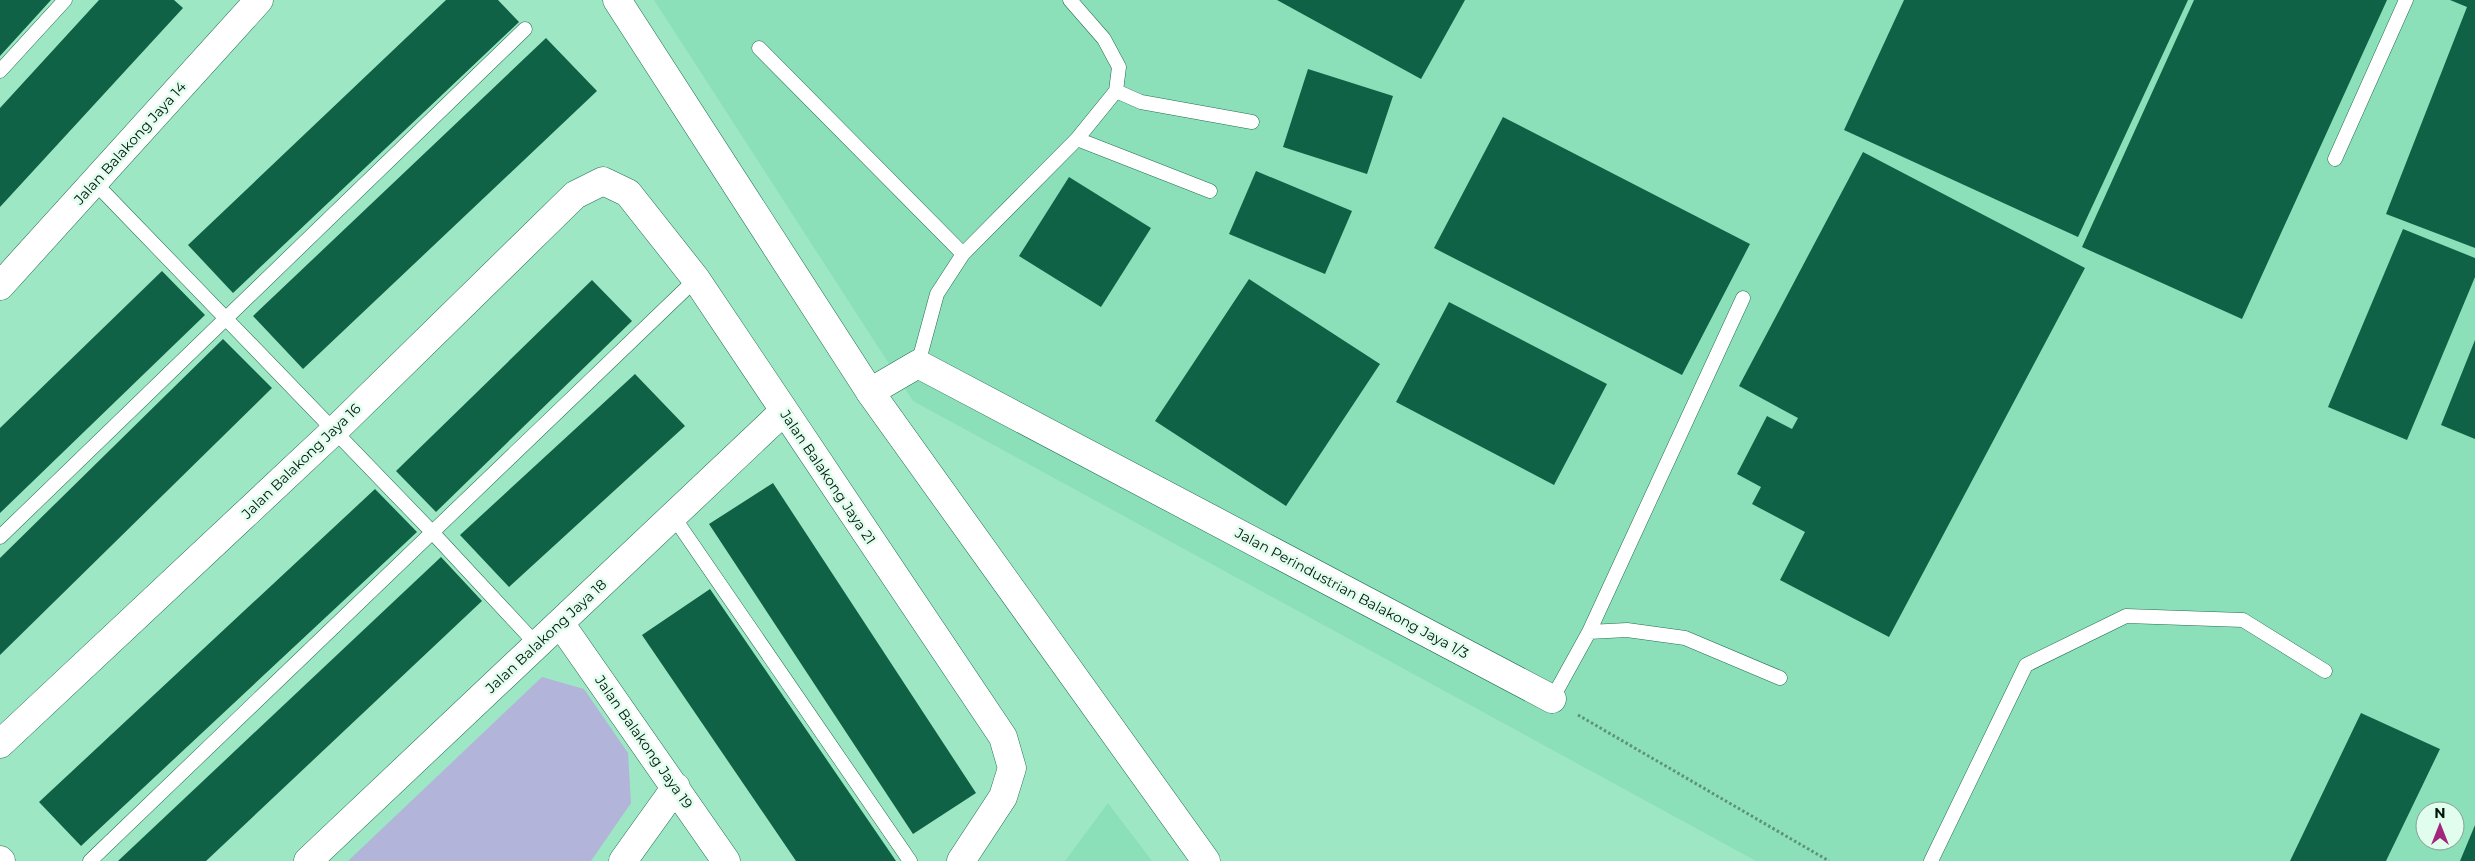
<svg xmlns="http://www.w3.org/2000/svg" width="2475" height="861" font-family="Montserrat,sans-serif">
	<rect width="100%" height="100%" fill="#9de7c4"/>
	<path fill="#8ce0b9" fill-rule="evenodd" d="M654,0H2475V861H1756L913,401ZM2425,811H2455V841H2425Z
		M1108,803L1152,861H1065Z"/>
	<path fill="#b2b4da" d="M542,677L584,689L628,753L631,803L591,861H348Z"/>
	<path fill="#0f6245" d="M0,0H51L0,56Z
		M99,0H174L183,8L0,207V108Z
		M446,0H498L519,22L233,293L188,245Z
		M1277,0H1465L1421,79Z
		M1904,0H2188L2078,237L1844,130Z
		M2194,0H2387L2242,319L2082,247Z
		M2450,0H2475V248L2386,214L2467,7Z
		M546,38L597,91L303,369L253,316Z
		M1308,69L1393,96L1367,174L1283,147Z
		M1503,117L1750,244L1682,375L1434,248Z
		M1863,152L2085,268L1889,637L1780,580L1805,532L1752,504L1761,487L1737,474L1767,416L1792,429L1798,418L1739,386Z
		M1256,171L1352,211L1325,274L1229,234Z
		M1069,177L1151,228L1101,307L1019,256Z
		M2403,229L2475,258V277L2407,440L2328,407Z
		M162,271L205,315L0,513V428Z
		M1249,279L1380,364L1286,506L1155,421Z
		M592,280L632,321L436,512L396,471Z
		M1449,302L1607,384L1554,485L1396,402Z
		M223,339L272,388L0,655V558Z
		M2475,340V439L2441,425Z
		M635,374L685,426L509,587L460,535Z
		M773,483L976,793L913,834L709,524Z
		M375,489L417,532L81,846L39,802Z
		M441,557L482,601L206,861H118Z
		M710,589L896,861H796L642,635Z
		M2361,713L2440,749L2386,861H2290Z
		M2475,825V861H2460Z"/>
	<g fill="none" stroke-linecap="round" stroke-linejoin="round">
		<defs>
			<path id="service" d="M759,48L963,254
				M0,71L65,0
				M1116,91L1141,102L1252,122
				M1077,139L1210,191
				M2335,159L2406,0
				M95,183L432,532L537,645
				M918,364L937,294L963,254L1077,139L1116,91L1119,67L1104,39L1070,0
				M673,516L910,861
				M0,537L525,29
				M1589,632L1627,630L1685,638L1780,678
				M1552,699L1589,632L1743,298
				M90,861L696,279
				M1931,861L2026,665L2126,616L2243,620L2325,671"/>
			<path id="minor" d="M0,286L259,0
				M870,392L918,364L1552,699
				M560,623L726,861
				M0,744L334,431L575,195L603,181L628,193L696,279L1003,737L1012,768L1003,797L961,861
				M0,860L1,861
				M308,861L784,411
				M623,861L676,787"/>
			<path id="tertiary" d="M617,0L870,392L1206,861"/>
		</defs>
		<use href="#service" stroke="#226f51" stroke-width="15"/>
		<use href="#minor" stroke="#226f51" stroke-width="29"/>
		<use href="#tertiary" stroke="#226f51" stroke-width="29"/>
		<path stroke="#5d9178" stroke-width="3" stroke-dasharray="2.5 2.5" stroke-linecap="butt" d="M1578,715L1829,861"/>
		<use href="#service" stroke="#fff" stroke-width="14"/>
		<use href="#minor" stroke="#fff" stroke-width="28"/>
		<use href="#tertiary" stroke="#fff" stroke-width="28"/>
	</g>
	<g text-anchor="middle" dominant-baseline="central" stroke-width="5" stroke-linejoin="round" paint-order="stroke">
		<g font-size="14" fill="#00160b" stroke="#e0fdee">
			<text transform="translate(130 143) rotate(-48)">Jalan Balakong Jaya 14</text>
			<text transform="translate(301 461) rotate(-44)">Jalan Balakong Jaya 16</text>
			<text transform="translate(828 477) rotate(56)">Jalan Balakong Jaya 21</text>
			<text transform="translate(1352 593) rotate(28)">Jalan Perindustrian Balakong Jaya 1/3</text>
			<text transform="translate(546 636) rotate(-43)">Jalan Balakong Jaya 18</text>
			<text transform="translate(644 742) rotate(55)">Jalan Balakong Jaya 19</text>
		</g>
	</g>
	<g transform="translate(2440 826)"><circle r="24" fill="#e0fdee" stroke="#86a193"/>
	<path d="M0-4L9 19L0 12L-9 19Z" fill="#a2267b"/>
	<text y="-8" font-size="14" font-weight="bold" text-anchor="middle" fill="#00160b">N</text>
	</g>
</svg>
